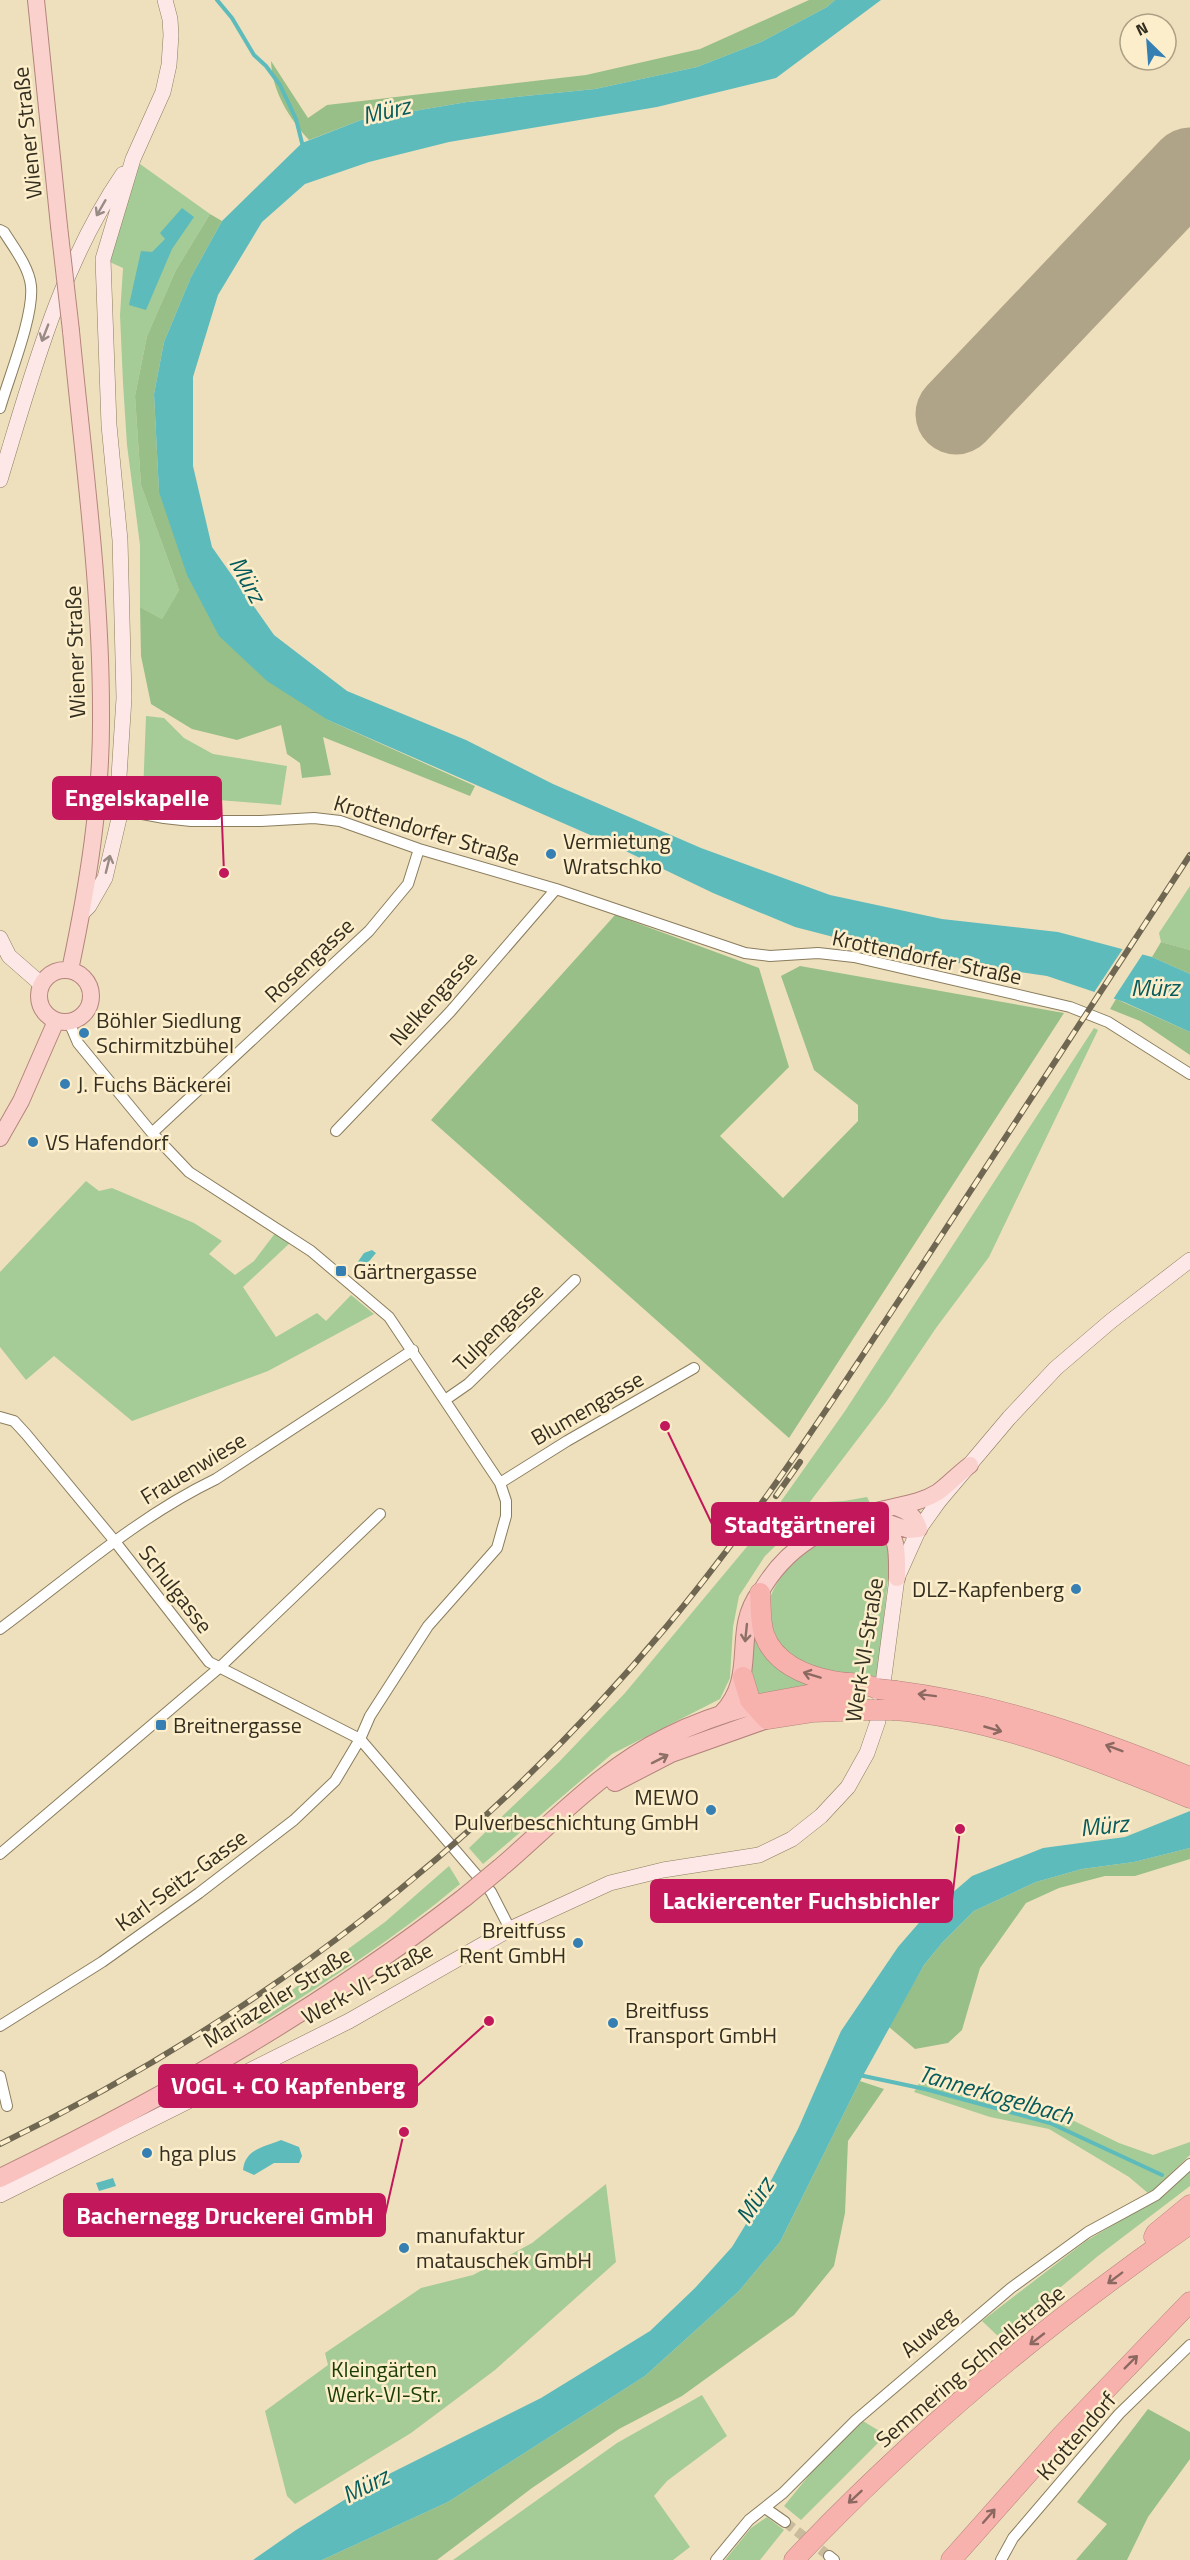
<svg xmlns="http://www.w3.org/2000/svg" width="1190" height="2560" font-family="'Titillium Web',sans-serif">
	<rect width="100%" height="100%" fill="#efe0bd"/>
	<path fill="#a5cb96" d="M133,159L210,214L176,270L147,336L135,396L141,485L179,590L162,619L140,607V545L127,445L123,383L120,315L123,268L103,259Z
		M146,716L164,718L184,738L213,754L287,766L281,805L143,794Z
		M1190,886V950L1161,942L1159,933Z
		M1094,1028L1098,1030L989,1257L936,1328L886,1402L809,1503L844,1501L867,1497L870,1503L835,1511L794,1528L765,1556L739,1596L733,1627L730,1678L720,1699L612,1754L483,1864L469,1848L558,1763L625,1693L760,1531L845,1411Z
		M86,1181L99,1191L112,1188L194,1223L222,1241L209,1254L235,1275L254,1261L276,1232L291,1242L243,1287L276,1337L317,1313L326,1321L351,1295L374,1314L268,1371L132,1421L54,1356L26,1380L0,1347V1272Z
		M860,1527L877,1528L886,1534L891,1553L877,1678C861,1676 822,1673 809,1667C720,1619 793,1544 860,1527Z
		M754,1621L822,1687L759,1697L751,1681Z
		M449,1866L460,1884C397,1937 329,1980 260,2024L251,2020L385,1922Z
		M924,2075L962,2089L1066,2117L1119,2143L1153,2155L1190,2142V2155L1149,2194L1129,2177L1049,2129L990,2117L914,2092Z
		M1190,2171V2186L1098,2256L1000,2338L982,2321L1086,2241L1166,2194Z
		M606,2184L616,2262L495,2370L411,2433L295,2504L287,2496L265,2411L328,2365L325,2353L421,2288L473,2275L532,2243Z
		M702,2395L727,2436L667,2481L654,2496L690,2547L673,2560H453L617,2443Z
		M863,2421L886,2435L801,2520L784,2506L815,2468Z
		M767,2517L784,2530L760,2560H725L751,2528Z"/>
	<path fill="#97bf87" d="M809,0H835L827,7L761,42L697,67L595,89L467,102L361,120L309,140C289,118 272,91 271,61L308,118L327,105L586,75L700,49Z
		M210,214L222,221L191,277L164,342L154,394L159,492L328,720L475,786L470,796L323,737L331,775L302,778L300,763L287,754L281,725L237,740L192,729L151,704L141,656L140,607L162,619L179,590L141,485L135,396L147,336L176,270Z
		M615,915L759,968L789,1067L720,1136L783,1198L858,1121V1105L814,1070L781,976L800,966L1064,1013L789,1438L431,1120Z
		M1161,942L1190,950V974L1152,957Z
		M1116,999L1190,1032V1055L1140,1021L1110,1009Z
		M1190,1848V1859L1135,1876H1105L1059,1888L1026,1903L980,1968L962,2030L948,2043L915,2049L889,2027L924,1965L942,1943L974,1911L1036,1882L1082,1869L1134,1862Z
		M860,2081L884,2089L848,2141L845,2213L834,2266L794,2315L682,2396L619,2429L532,2488L437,2560H322L448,2502L645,2376L739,2291L780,2242Z
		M1148,2409L1190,2432V2459L1148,2517L1127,2560H1076L1107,2524L1077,2502Z"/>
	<path fill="#5ebbbc" d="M835,0H881L776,78L657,107L449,142L369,162L305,184L262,222L218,295L193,377V466L212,547L274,635L347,691L466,740L553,784L701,848L830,895L942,919L1058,932L1152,957L1190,974V1032L1124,1002L1047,976L903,955L795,927L713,893L613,845L328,720L267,681L219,636L187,575L159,492L154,394L164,342L191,277L222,221L302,143L361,120L467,102L595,89L697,67L761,42L827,7Z
		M182,208L194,217L172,249L146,310L129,305L141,251L152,252L165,239L160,233Z
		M372,1250L376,1253L366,1265L358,1266L357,1263L364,1253Z
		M1190,1811V1848L1134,1862L1082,1869L1036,1882L974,1911L942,1943L924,1965L860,2081L780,2242L739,2291L645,2376L448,2502L322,2560H253L296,2530L373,2482L541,2398L650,2331L695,2288L732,2247L763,2196L798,2129L841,2031L898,1947L924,1917L972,1876L1043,1848L1125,1837Z
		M281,2140L299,2147L302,2156L299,2163H274L254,2175L243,2170C245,2149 264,2147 281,2140Z
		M113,2178L116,2186L99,2191L96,2183Z"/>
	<path fill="#efe0bd" d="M1124,947L1144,952L1112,1001L1093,994Z"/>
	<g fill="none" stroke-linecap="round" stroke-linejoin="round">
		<path stroke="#5ebbbc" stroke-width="4" d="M217,0L232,18L254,55L266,66L280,85L296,119L303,147
			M859,2075L925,2089L1050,2123L1162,2175"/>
		<path stroke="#afa488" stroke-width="81" d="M956,414L1190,168"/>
		<path stroke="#c9bc9e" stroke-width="10" stroke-dasharray="10 5" stroke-linecap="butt" d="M785,2522L829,2556"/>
		<defs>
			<path id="minor" d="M0,230L4,232C14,248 29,267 31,286C34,316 9,377 0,408
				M121,810L164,818L191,821H261L314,818L340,821L419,849L556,889L745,953L770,956L818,953L854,957L1070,1007L1108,1022L1190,1074
				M336,1131L450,1012L556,889
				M152,1133L369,931L408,884L419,849
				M445,1400L468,1384L575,1280
				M0,1417L14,1421L26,1434L113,1539L209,1662L360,1739L491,1892L510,1929
				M500,1483L567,1441L694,1368
				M0,1629C70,1577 137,1517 216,1479L413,1350
				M0,1854L219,1668L380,1514
				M0,2026L102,1962L199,1893L294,1820L335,1781L360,1739L370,1716L428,1626L497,1548L506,1516V1501L500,1483L389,1317L311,1251L189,1172L152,1133L78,1043L69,1022
				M0,2076L7,2106
				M765,2508L785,2522
				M829,2556L834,2560
				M716,2560L749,2520L783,2493L856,2420L1011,2288L1088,2232L1156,2195L1190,2164
				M1001,2560L1013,2538L1119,2414L1190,2345"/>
			<path id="secondary" d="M0,480C32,375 60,266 123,174
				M82,913L89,906L105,878L121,810L118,792L124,698L120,540L109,425L103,259L133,159L163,92L169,65L171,35L170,19L165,0
				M0,938L9,956L41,984
				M0,2195L349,2021L510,1929L610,1883L663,1870L759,1855L792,1839L821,1816L848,1787L867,1753L878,1721L897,1578L919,1529L939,1501L1009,1418L1056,1368L1111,1321L1190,1260"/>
			<path id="primary" d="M36,0L59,226
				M39 996a26 26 0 1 1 52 0a26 26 0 1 1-52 0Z
				M70,970C88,885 102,799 101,712C101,585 83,457 71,331
				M0,1138L21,1101L56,1021
				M860,1520L882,1521C899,1540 897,1553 897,1578
				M883,1521L909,1530L919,1529C915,1516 909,1512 896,1507
				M760,1593C786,1546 827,1525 877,1511C897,1505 919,1504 938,1492C949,1484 959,1473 970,1465"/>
			<path id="trunk" d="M722,1714C759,1676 731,1632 760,1593
				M615,1782L671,1753L767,1719
				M500,1868C554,1822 603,1768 667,1737C695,1723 724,1713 754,1705
				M0,2178C163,2099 322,2008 465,1897"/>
			<path id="motorway" d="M760,1593C761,1606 760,1621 764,1634C774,1663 805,1676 833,1681C849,1684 864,1682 878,1689
				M743,1677L750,1700L767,1719L812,1712L868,1710
				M896,1691C998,1704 1095,1738 1190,1777
				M754,1705L813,1694L852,1692
				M894,1710C994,1718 1098,1760 1190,1798
				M1154,2237L1156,2233L1190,2205
				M794,2560C913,2434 1048,2322 1190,2224
				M951,2560L1062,2435L1190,2302"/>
		</defs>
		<use href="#minor" stroke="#8a7d5d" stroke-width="12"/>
		<use href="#secondary" stroke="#8a7d5d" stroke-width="16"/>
		<use href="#primary" stroke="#b3847c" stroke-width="18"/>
		<use href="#trunk" stroke="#b3847c" stroke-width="20"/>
		<use href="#motorway" stroke="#b3847c" stroke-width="21"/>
		<use href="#minor" stroke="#fff" stroke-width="10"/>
		<use href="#secondary" stroke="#fde8e7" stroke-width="15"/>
		<use href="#primary" stroke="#fbd1ce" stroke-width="16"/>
		<use href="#trunk" stroke="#fac2be" stroke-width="18"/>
		<use href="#motorway" stroke="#f8b2ae" stroke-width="20"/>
		<defs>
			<path id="rail" d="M776,1496L800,1462
				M0,2144C256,2020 485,1844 667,1626C757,1518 834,1399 911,1282C1004,1140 1097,997 1190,855"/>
		</defs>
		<use href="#rail" stroke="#6f6752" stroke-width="6"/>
		<use href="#rail" stroke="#fceeca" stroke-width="4" stroke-dasharray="11" stroke-linecap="butt"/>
		<defs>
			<path id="primary-bridge" d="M59,226L71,331"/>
			<path id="trunk-bridge" d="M465,1897L500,1868"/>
			<path id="motorway-bridge" d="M878,1689L896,1691
				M868,1710H894"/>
		</defs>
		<use href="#primary-bridge" stroke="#b3847c" stroke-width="18" stroke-linecap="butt"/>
		<use href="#trunk-bridge" stroke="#b3847c" stroke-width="20" stroke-linecap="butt"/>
		<use href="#motorway-bridge" stroke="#b3847c" stroke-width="21" stroke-linecap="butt"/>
		<use href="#primary-bridge" stroke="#fbd1ce" stroke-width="16"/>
		<use href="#trunk-bridge" stroke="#fac2be" stroke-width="18"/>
		<use href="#motorway-bridge" stroke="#f8b2ae" stroke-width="20"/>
	</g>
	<defs><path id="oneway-shaft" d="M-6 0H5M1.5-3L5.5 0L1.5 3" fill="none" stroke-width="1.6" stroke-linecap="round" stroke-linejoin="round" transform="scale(1.5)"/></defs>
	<g stroke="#988b84">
		<use href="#oneway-shaft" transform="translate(101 208) rotate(120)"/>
		<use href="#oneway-shaft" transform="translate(45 333) rotate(111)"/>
		<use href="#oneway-shaft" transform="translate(108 864) rotate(-76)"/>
	</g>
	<g stroke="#8d7167">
		<use href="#oneway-shaft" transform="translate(746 1633) rotate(96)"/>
		<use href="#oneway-shaft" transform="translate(660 1759) rotate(-27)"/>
	</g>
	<g stroke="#8c6960">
		<use href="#oneway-shaft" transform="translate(812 1675) rotate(-163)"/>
		<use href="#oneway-shaft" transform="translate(927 1695) rotate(-173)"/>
		<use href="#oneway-shaft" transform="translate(993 1729) rotate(16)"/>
		<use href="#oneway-shaft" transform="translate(1114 1748) rotate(-159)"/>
		<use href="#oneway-shaft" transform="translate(1115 2278) rotate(143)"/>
		<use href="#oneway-shaft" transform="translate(1037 2339) rotate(142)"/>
		<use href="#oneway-shaft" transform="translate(1131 2362) rotate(-45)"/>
		<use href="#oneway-shaft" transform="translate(855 2497) rotate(137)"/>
		<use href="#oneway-shaft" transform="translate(989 2516) rotate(-49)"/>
	</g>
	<g fill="#357fb3" stroke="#fceeca" stroke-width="2">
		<circle cx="551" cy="854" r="6"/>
		<circle cx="84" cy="1033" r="6"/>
		<circle cx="65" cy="1084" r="6"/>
		<circle cx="33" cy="1142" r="6"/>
		<rect x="335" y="1265" width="12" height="12" rx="3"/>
		<circle cx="1076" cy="1589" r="6"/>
		<rect x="155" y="1719" width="12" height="12" rx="3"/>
		<circle cx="711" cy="1810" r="6"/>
		<circle cx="578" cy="1943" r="6"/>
		<circle cx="613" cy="2023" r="6"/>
		<circle cx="147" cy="2153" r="6"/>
		<circle cx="404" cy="2248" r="6"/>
	</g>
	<g text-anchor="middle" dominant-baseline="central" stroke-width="5" stroke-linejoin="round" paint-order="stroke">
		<g font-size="22" fill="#332e20" stroke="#fceeca">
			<text transform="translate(27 133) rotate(-96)">Wiener Straße</text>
			<text transform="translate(75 652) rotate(-92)">Wiener Straße</text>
			<text transform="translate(427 830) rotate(17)">Krottendorfer Straße</text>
			<text transform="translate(927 957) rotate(12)">Krottendorfer Straße</text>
			<text transform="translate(309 960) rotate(-43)">Rosengasse</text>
			<text transform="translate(433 998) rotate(-48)">Nelkengasse</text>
			<text transform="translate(498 1327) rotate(-44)">Tulpengasse</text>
			<text transform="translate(587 1408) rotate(-30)">Blumengasse</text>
			<text transform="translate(193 1468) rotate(-31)">Frauenwiese</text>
			<text transform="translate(176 1589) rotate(52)">Schulgasse</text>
			<text transform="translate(864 1650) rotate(-81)">Werk-VI-Straße</text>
			<text transform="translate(181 1880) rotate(-36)">Karl-Seitz-Gasse</text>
			<text transform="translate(367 1983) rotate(-29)">Werk-VI-Straße</text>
			<text transform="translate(277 1997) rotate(-32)">Mariazeller Straße</text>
			<text transform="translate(928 2332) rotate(-40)">Auweg</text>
			<text transform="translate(970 2366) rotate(-40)">Semmering Schnellstraße</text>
			<text transform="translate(1076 2436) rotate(-49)">Krottendorf</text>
		</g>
		<g font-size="22" fill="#332e20" stroke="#fceeca" text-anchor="start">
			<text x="563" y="841">Vermietung<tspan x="563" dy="25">Wratschko</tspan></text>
			<text x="96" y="1020">Böhler Siedlung<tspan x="96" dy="25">Schirmitzbühel</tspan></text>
			<text x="77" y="1084">J. Fuchs Bäckerei</text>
			<text x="45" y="1142">VS Hafendorf</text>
			<text x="353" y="1271">Gärtnergasse</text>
			<text x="1064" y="1589" text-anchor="end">DLZ-Kapfenberg</text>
			<text x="173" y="1725">Breitnergasse</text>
			<text x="699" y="1797" text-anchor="end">MEWO<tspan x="699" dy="25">Pulverbeschichtung GmbH</tspan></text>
			<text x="566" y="1930" text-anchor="end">Breitfuss<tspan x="566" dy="25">Rent GmbH</tspan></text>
			<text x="625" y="2010">Breitfuss<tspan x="625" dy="25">Transport GmbH</tspan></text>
			<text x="159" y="2153">hga plus</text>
			<text x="416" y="2235">manufaktur<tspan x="416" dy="25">matauschek GmbH</tspan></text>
		</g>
		<g font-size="22" fill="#193e03" stroke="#fceeca">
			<text x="384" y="2369">Kleingärten<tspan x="384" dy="25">Werk-VI-Str.</tspan></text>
		</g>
		<g font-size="24" font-style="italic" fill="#075b5c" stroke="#fceeca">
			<text transform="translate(386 110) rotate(-13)">Mürz</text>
			<text transform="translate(248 579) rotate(61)">Mürz</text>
			<text x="1155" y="987">Mürz</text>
			<text transform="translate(1104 1825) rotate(-6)">Mürz</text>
			<text transform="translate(996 2094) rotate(16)">Tannerkogelbach</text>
			<text transform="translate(754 2200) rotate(-57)">Mürz</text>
			<text transform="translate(365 2485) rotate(-27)">Mürz</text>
		</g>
	</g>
	<path fill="none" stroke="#c2185b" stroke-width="2" d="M224 873L221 798M665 1426L712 1524M960 1829L952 1901M489 2021L417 2086M404 2132L385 2215"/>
	<g fill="#c2185b" stroke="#fceeca" stroke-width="2">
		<circle cx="224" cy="873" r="6"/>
		<circle cx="665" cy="1426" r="6"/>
		<circle cx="960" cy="1829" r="6"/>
		<circle cx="489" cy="2021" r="6"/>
		<circle cx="404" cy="2132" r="6"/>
	</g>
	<g fill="#c2185b" stroke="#c2185b" stroke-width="2">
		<rect x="53" y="777" width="168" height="42" rx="6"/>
		<rect x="712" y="1503" width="176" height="42" rx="6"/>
		<rect x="651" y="1880" width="301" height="42" rx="6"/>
		<rect x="159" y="2065" width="258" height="42" rx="6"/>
		<rect x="64" y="2194" width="321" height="42" rx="6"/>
	</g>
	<g font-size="24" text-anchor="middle" font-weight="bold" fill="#fff">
		<text x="137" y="806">Engelskapelle</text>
		<text x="800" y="1533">Stadtgärtnerei</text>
		<text x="801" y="1909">Lackiercenter Fuchsbichler</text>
		<text x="288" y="2094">VOGL + CO Kapfenberg</text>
		<text x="225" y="2224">Bachernegg Druckerei GmbH</text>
	</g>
	<g transform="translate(1148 42) rotate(335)"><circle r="28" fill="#fceeca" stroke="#aca186" stroke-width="1.5"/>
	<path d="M0-4.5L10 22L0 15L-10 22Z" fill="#357fb3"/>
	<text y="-9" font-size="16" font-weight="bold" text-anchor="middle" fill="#332e20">N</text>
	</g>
</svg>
